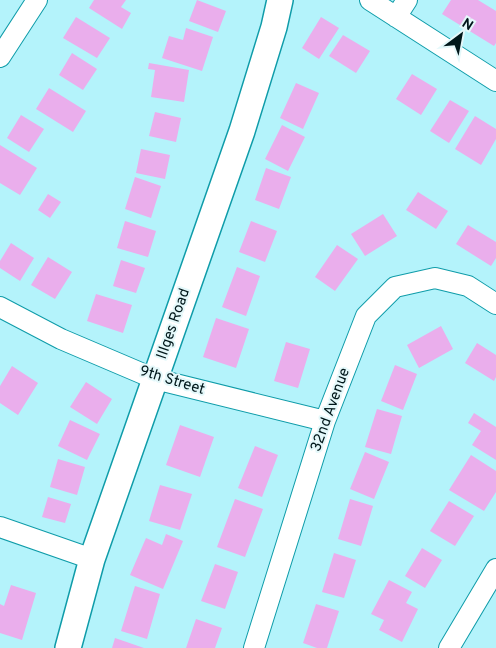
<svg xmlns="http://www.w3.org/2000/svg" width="496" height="648" font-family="Overpass,sans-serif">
	<rect width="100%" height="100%" fill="#b4f3fb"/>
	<path fill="#eaaeec" d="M94,0H126L121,7L131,13L122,29L89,8Z
		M197,0L226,11L218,32L189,21Z
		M451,0H478L496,11V43L494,46L442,14Z
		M76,17L110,38L97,58L63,38Z
		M321,17L339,28L319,59L302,48Z
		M186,28L213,37L202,71L162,58L169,36L183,40Z
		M343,35L370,51L356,73L329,56Z
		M72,53L97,69L83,90L59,75Z
		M149,63L189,70L184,102L151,97L155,70L148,69Z
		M412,74L437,89L421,115L396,99Z
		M296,83L319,93L303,129L280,118Z
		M49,88L86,111L73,132L36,109Z
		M450,100L469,111L449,143L430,131Z
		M155,112L181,118L176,142L149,136Z
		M21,115L44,129L29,152L7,138Z
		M475,116L496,129V139L481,165L455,149Z
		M282,125L305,137L288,171L265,159Z
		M0,145L37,168L20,195L0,183Z
		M141,149L170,155L165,179L136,173Z
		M266,168L291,177L279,209L255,200Z
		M135,177L161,186L151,218L125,209Z
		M418,192L448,211L436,229L406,210Z
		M48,194L61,202L50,218L38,210Z
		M383,214L397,236L365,256L351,234Z
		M125,221L156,231L148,257L117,248Z
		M251,221L277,231L265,262L239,252Z
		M468,225L496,242V258L491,266L456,244Z
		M11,243L34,258L20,281L0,268V261Z
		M337,245L358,259L335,291L315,277Z
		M48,257L72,272L55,299L31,285Z
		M121,260L145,268L136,293L113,286Z
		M237,267L260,276L246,316L222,307Z
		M96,294L132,305L123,333L87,321Z
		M216,318L249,329L236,368L203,357Z
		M441,326L453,349L419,368L407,345Z
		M286,342L310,349L298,388L274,381Z
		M477,343L496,355V377L494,381L465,363Z
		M395,365L417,374L403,410L381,401Z
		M12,366L38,383L18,415L0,403V386Z
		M86,382L112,399L97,424L70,407Z
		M377,409L402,416L391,454L365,447Z
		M474,413L496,427V460L472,445L481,431L468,423Z
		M70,420L100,434L87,460L58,446Z
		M180,425L214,437L200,477L166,465Z
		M255,446L278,455L262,497L238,488Z
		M365,452L389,462L374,499L350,489Z
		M471,455L496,471V492L484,511L449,490Z
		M58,459L85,467L77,495L50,487Z
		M160,485L192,494L180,530L149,521Z
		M48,497L71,504L65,523L42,517Z
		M235,499L263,509L245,557L217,547Z
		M350,499L373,506L361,546L338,539Z
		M449,501L474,516L455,546L430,531Z
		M166,534L183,541L163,589L130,575L146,538L162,545Z
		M422,548L442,560L425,588L405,576Z
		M334,553L356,560L344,598L322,592Z
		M215,564L238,572L225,609L201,601Z
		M389,580L412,592L406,603L418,609L402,642L379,630L384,620L371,614Z
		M11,585L36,593L22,640L0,633V604L4,606Z
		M135,586L160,594L147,639L121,631Z
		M316,604L339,611L327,648H317L303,643Z
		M196,619L222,628L215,648H186Z
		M115,638L144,648H112Z"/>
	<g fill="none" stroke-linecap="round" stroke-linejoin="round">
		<defs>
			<path id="minor" d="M370,0L496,81
				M396,17L407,0
				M0,57L37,0
				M0,307L61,339L155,379L325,421
				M0,527L92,559
				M254,648L325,421L366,316L395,287L435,278L468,286L496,304
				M449,648L496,569"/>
			<path id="tertiary" d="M68,648L92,559L242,131L274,27L280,0"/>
		</defs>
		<use href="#minor" stroke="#0f9ca9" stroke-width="22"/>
		<use href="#tertiary" stroke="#0f9ca9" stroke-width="28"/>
		<use href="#minor" stroke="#fff" stroke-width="20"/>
		<use href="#tertiary" stroke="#fff" stroke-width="25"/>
	</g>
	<g text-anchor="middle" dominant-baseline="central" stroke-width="4" stroke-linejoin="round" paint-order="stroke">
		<g font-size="15" fill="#00171a" stroke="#e4f8fa">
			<text transform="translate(174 324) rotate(-71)">Illges Road</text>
			<text transform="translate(172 381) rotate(17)">9th Street</text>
			<text transform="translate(331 410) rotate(-70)">32nd Avenue</text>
		</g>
	</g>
	<g transform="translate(461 35) rotate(32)" stroke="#e4f8fa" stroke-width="4" paint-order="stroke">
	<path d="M0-4L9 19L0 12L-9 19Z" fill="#00171a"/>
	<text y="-8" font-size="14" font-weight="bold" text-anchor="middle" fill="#00171a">N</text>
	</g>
</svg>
